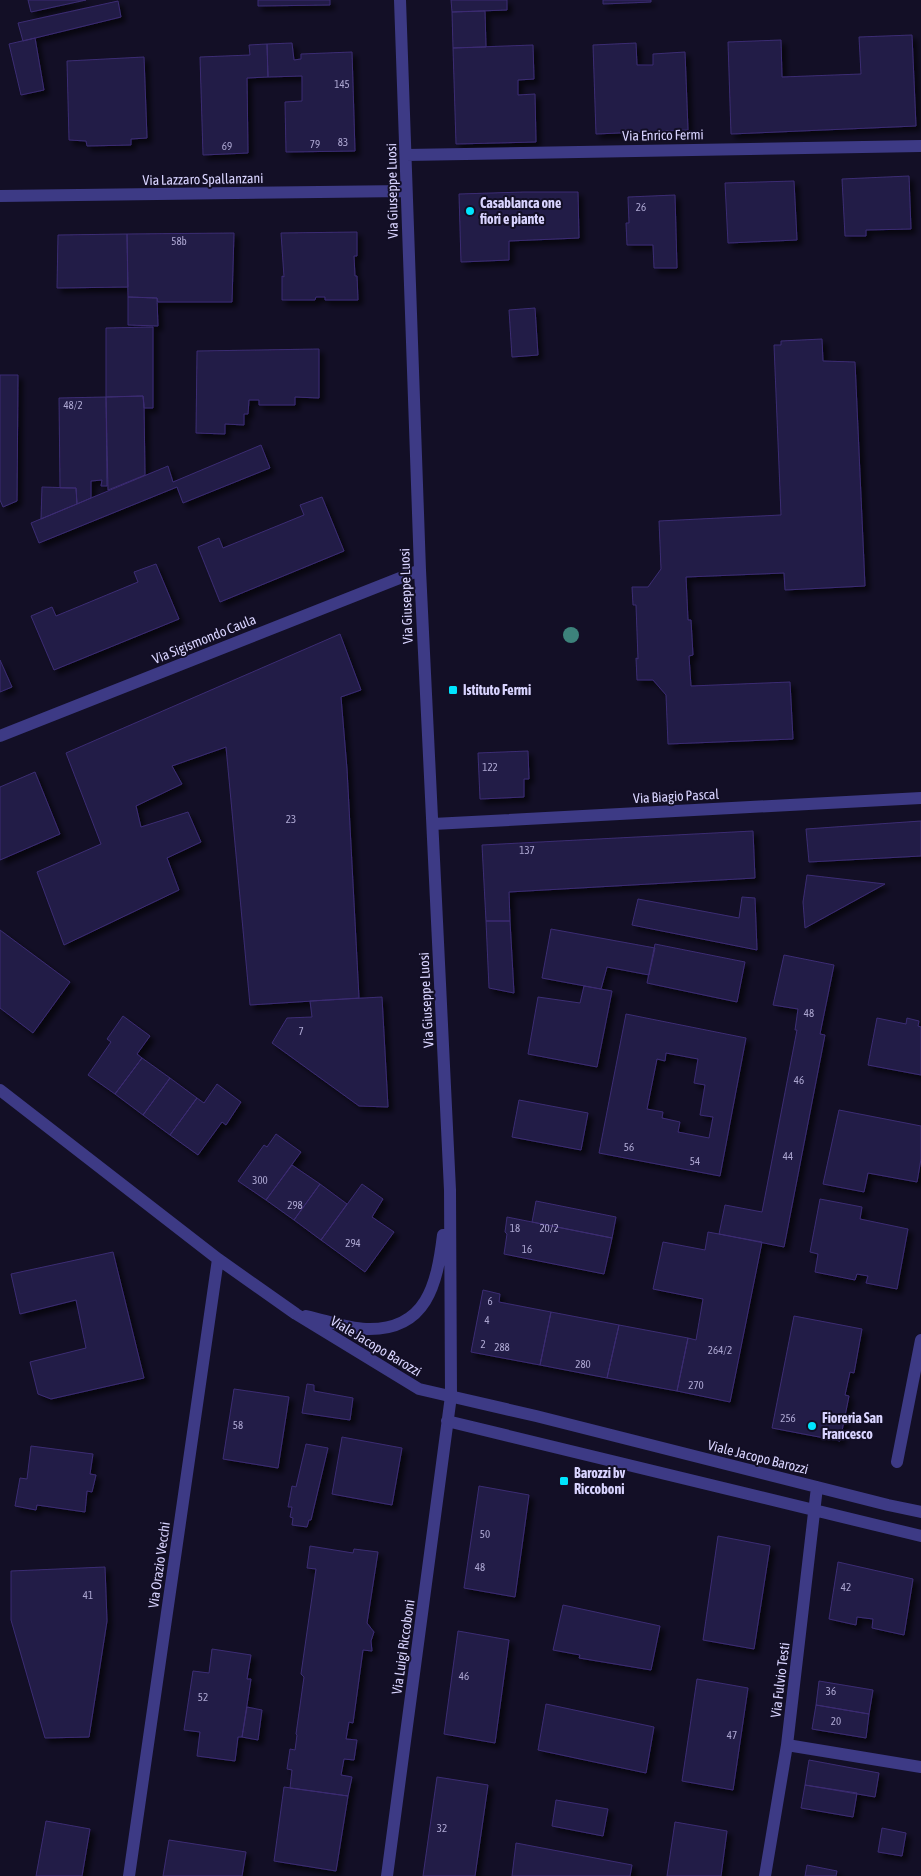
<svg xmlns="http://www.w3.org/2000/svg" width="921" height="1876" font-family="'Asap Condensed',sans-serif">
	<defs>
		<filter id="shadow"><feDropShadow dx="4.5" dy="4.5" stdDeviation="2.5" flood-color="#0009"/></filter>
	</defs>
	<rect width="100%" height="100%" fill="#130f26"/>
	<path fill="#241b47" stroke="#3b2d73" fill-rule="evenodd" filter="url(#shadow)" d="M28,0H86L31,12Z
		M258,0H330V5L258,6Z
		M451,0H507V10L452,12Z
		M603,0H651V2L603,4Z
		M118,1L121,17L23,41L18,23Z
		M485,11L486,47L453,48L452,12Z
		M912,35L916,126L731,134L728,42L781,40L782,77L861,74L859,37Z
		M35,38L44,90L21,95L9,44Z
		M292,43L294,60L301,59V54L352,52L355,151L286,152L285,102L302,101V76L268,77L267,44Z
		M636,43L637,65H653V54L685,52L688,130L596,134L593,45Z
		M267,44L268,77L247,78L248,153L203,155L200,57L250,55L249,45Z
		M533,45L534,79L518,80V95L535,94L536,142L456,144L453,48Z
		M144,57L147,138L131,139V145L87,146L86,141L69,140L67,61Z
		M909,176L911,229L866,230V236H845L842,179Z
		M794,181L797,240L728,243L725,183Z
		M524,192H578L579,238L509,241V260L461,262L459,194Z
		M675,195L677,268H654L653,245H627L626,223H629L628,197Z
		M357,232V256H354L355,276H357L358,300H325V297H316L315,300H282V276L284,277L281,233Z
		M234,233L232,302H158L157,298L128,297L127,234Z
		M127,234L128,287L57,288L58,235Z
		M128,297L157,298L158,326L128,325Z
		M535,308L538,355L512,357L509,310Z
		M153,327V408H144L143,396L106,397V328Z
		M822,339L823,361L855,362L865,586L785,590L784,573L686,577L688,620H691L693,655L689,656L691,686L790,682L793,739L668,744L666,695L653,680H637L636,658L638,659L636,605H633L632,587H648L661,569L659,521L781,515L774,345H781V341Z
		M319,349V398L295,397V405H259V400H249L248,414H244V425L225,424V434L196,433L197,351Z
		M0,375H18L17,501L3,507L0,500Z
		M143,396L144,404L145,475L108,490L106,397Z
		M106,397L107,486H101L102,480L91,481V498L77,504L76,488H60L59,398Z
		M261,445L270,468L183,503L177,487L39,543L31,523L168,466L173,482Z
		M42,487L76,488L77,504L41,519Z
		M322,497L344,551L220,602L198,547L219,538L223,548L304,515L300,505Z
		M156,564L179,619L54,670L31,616L52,607L56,616L138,582L134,572Z
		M340,634L361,690L341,697L347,769L359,998L250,1005L226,747L172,766L182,784L136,806L141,827L188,812L201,842L167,858L179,890L64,945L37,872L101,844L66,753Z
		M0,660L12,687L0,692Z
		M528,751L529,779H524V797L480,799L478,753Z
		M35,772L60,834L0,860V787Z
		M921,821V856L809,862L806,829Z
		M753,831L755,878L509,892L510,921H486L482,845Z
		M807,875L885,884L805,928L803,902Z
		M742,897L755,898L757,950L632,925L638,899L739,918Z
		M486,921H510L514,993L489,988Z
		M551,929L655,948L649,975L607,967L601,989L542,978Z
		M0,930L70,982L33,1033L0,1008Z
		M655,944L745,962L737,1002L647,983Z
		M784,955L834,965L820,1034L825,1035L784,1247L719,1234L725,1205L762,1212L797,1030H795L798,1009L773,1005Z
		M584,986L612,991L597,1067L528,1054L538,997L580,1003Z
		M382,997L388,1107L359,1106L272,1043L287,1018L312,1017L310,1001Z
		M626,1014L746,1038L720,1176L599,1153ZM666,1053L698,1059L694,1083L705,1085L700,1115L713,1117L709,1138L678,1132L680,1122L662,1118L663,1112L647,1109L657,1059L665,1061Z
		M123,1016L150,1036L137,1054L142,1058L115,1094L88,1075L111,1042L107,1039Z
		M877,1018L906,1024L907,1018L919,1021L918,1026L921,1027V1075L868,1065Z
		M142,1058L170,1078L143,1115L115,1094Z
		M170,1078L197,1098L170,1135L143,1115Z
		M217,1084L241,1102L226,1125L222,1122L198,1155L170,1135L197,1098L204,1103Z
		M519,1100L588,1113L581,1150L512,1137Z
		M839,1110L921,1126V1159L917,1182L868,1173L864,1192L823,1184Z
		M276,1134L301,1152L266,1200L238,1181L264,1145L267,1147Z
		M292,1165L320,1184L294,1220L266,1200Z
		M320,1184L347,1204L321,1240L294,1220Z
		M362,1184L383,1199L372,1217L394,1232L365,1272L321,1240Z
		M820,1199L862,1207L860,1219L908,1229L897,1289L866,1283L868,1276L857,1274L855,1280L815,1272L818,1254L810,1252Z
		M536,1201L616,1217L612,1238L532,1222Z
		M507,1217L612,1238L604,1274L504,1254L507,1234L505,1232Z
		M708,1232L762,1242L730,1402L677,1391L688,1338L696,1340L703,1299L653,1289L663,1242L705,1250Z
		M113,1252L144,1378L51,1399L38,1394L30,1362L86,1348L76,1300L20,1314L11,1274Z
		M483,1290L500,1294L499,1302L551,1312L540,1365L471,1352Z
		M551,1312L619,1325L607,1378L540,1365Z
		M794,1316L862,1329L854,1373L850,1372L845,1395L849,1396L840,1441L772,1428Z
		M619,1325L688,1338L677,1391L607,1378Z
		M307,1384L314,1385V1391L353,1398L350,1420L302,1413Z
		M234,1389L289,1397L278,1468L223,1459Z
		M342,1437L402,1448L392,1505L332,1494Z
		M306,1444L328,1448L311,1520H309L307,1527L292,1525L293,1518L290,1517L292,1507H288L292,1486L296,1487Z
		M31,1446L93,1454L90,1474L96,1475L92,1492L87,1491L85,1512L37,1505L36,1510L15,1506L20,1478L27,1479Z
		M479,1486L529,1495L515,1597L464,1588Z
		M718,1536L770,1546L754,1649L703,1640Z
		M310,1546L353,1553L354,1549L378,1552L367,1623L374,1632L371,1641L372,1651L363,1650L353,1723L349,1722L346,1739L357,1740L354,1760L344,1759L341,1775L352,1777L348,1796L290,1788L292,1770L287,1769L290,1749L295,1750L297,1735L296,1734L304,1677L301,1674L316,1569L307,1568Z
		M838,1562L913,1579L904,1635L872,1628L873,1619L857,1617L856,1625L829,1619Z
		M105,1567L107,1621L89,1737L45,1738L11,1620V1571Z
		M563,1605L660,1626L651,1670L579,1658L580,1655L553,1650Z
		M458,1631L509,1640L495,1743L444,1734Z
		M212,1649L251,1655L247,1679H251L242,1737H238L235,1761L197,1756L200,1732L184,1730L193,1671L209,1673Z
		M697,1679L748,1688L733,1790L682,1781Z
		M819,1681L873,1690L869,1714L816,1705Z
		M546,1704L654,1727L646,1773L538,1750Z
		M816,1705L869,1714L866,1738L812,1729Z
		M247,1707L262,1710L258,1740L242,1737Z
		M809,1760L879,1773L875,1797L805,1785Z
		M437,1777L488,1785L475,1876H423Z
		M805,1785L857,1793L853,1817L801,1808Z
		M284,1787L348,1796L336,1871L274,1861Z
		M556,1800L608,1809L603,1836L552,1826Z
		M46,1821L90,1829L82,1876H36Z
		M675,1822L727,1831L721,1876H667Z
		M882,1828L906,1833L902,1856L878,1852Z
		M169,1840L246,1852L242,1876H163Z
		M516,1843L632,1865L630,1876H512Z
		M807,1865L837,1871L836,1876H805Z"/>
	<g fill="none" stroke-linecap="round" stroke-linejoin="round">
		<path stroke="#3d3a85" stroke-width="12" d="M406,155L921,146
			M0,196L406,191
			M0,736L420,570
			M433,824L921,798
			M0,1090L218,1259L296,1314L419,1389L536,1416L888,1505L921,1512
			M306,1316C325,1320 346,1328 366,1329C427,1331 437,1284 443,1235
			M447,1421L921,1536
			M897,1462L921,1340
			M787,1745L921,1767
			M129,1876L218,1259
			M387,1876L451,1396L450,1190L420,570L400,0
			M765,1876L787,1745L817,1487"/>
	</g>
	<circle fill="#3d827b" cx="571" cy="635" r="8"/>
	<g fill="#00e5ff" stroke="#130f26" stroke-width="2">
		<circle cx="470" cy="211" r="5"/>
		<rect x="448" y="685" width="10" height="10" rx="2.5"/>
		<circle cx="812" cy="1426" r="5"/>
		<rect x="559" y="1476" width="10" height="10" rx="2.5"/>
	</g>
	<g text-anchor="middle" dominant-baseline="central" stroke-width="4" stroke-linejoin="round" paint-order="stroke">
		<g font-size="11" fill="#aca6d1">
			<text x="342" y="84">145</text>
			<text x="343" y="142">83</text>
			<text x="315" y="144">79</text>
			<text x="227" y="146">69</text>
			<text x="641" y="207">26</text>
			<text x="179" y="241">58b</text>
			<text x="73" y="405">48/2</text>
			<text x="490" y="767">122</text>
			<text x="291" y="819">23</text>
			<text x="527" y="850">137</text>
			<text x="809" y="1013">48</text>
			<text x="301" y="1031">7</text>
			<text x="799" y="1080">46</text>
			<text x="629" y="1147">56</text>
			<text x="788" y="1156">44</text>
			<text x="695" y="1161">54</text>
			<text x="260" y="1180">300</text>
			<text x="295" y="1205">298</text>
			<text x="515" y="1228">18</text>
			<text x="549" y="1228">20/2</text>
			<text x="353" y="1243">294</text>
			<text x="527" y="1249">16</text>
			<text x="490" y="1301">6</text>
			<text x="487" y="1320">4</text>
			<text x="483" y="1344">2</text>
			<text x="502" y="1347">288</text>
			<text x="720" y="1350">264/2</text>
			<text x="583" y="1364">280</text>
			<text x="696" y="1385">270</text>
			<text x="788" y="1418">256</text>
			<text x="238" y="1425">58</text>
			<text x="485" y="1534">50</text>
			<text x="480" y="1567">48</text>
			<text x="846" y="1587">42</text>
			<text x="88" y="1595">41</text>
			<text x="464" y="1676">46</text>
			<text x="831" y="1691">36</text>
			<text x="203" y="1697">52</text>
			<text x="836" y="1721">20</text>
			<text x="732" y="1735">47</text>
			<text x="442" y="1828">32</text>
		</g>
		<g font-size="14" fill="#d9d4ff" stroke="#130f26">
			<text transform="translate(663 135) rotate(-1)">Via Enrico Fermi</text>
			<text transform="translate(203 179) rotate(-1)">Via Lazzaro Spallanzani</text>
			<text transform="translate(392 191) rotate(-91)">Via Giuseppe Luosi</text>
			<text transform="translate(406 596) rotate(-92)">Via Giuseppe Luosi</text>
			<text transform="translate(204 639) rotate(-22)">Via Sigismondo Caula</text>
			<text transform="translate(676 796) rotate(-3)">Via Biagio Pascal</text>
			<text transform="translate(426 1000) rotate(-93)">Via Giuseppe Luosi</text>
			<text transform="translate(376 1346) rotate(31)">Viale Jacopo Barozzi</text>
			<text transform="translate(758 1457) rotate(14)">Viale Jacopo Barozzi</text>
			<text transform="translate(159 1565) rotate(-82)">Via Orazio Vecchi</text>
			<text transform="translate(403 1647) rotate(-82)">Via Luigi Riccoboni</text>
			<text transform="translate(780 1680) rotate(-83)">Via Fulvio Testi</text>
		</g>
		<g font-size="14" font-weight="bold" fill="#d9d4ff" stroke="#130f26" text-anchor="start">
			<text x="480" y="203">Casablanca one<tspan x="480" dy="16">fiori e piante</tspan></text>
			<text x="463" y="690">Istituto Fermi</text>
			<text x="822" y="1418">Fioreria San<tspan x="822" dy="16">Francesco</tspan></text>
			<text x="574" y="1473">Barozzi bv<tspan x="574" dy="16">Riccoboni</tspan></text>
		</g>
	</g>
</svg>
